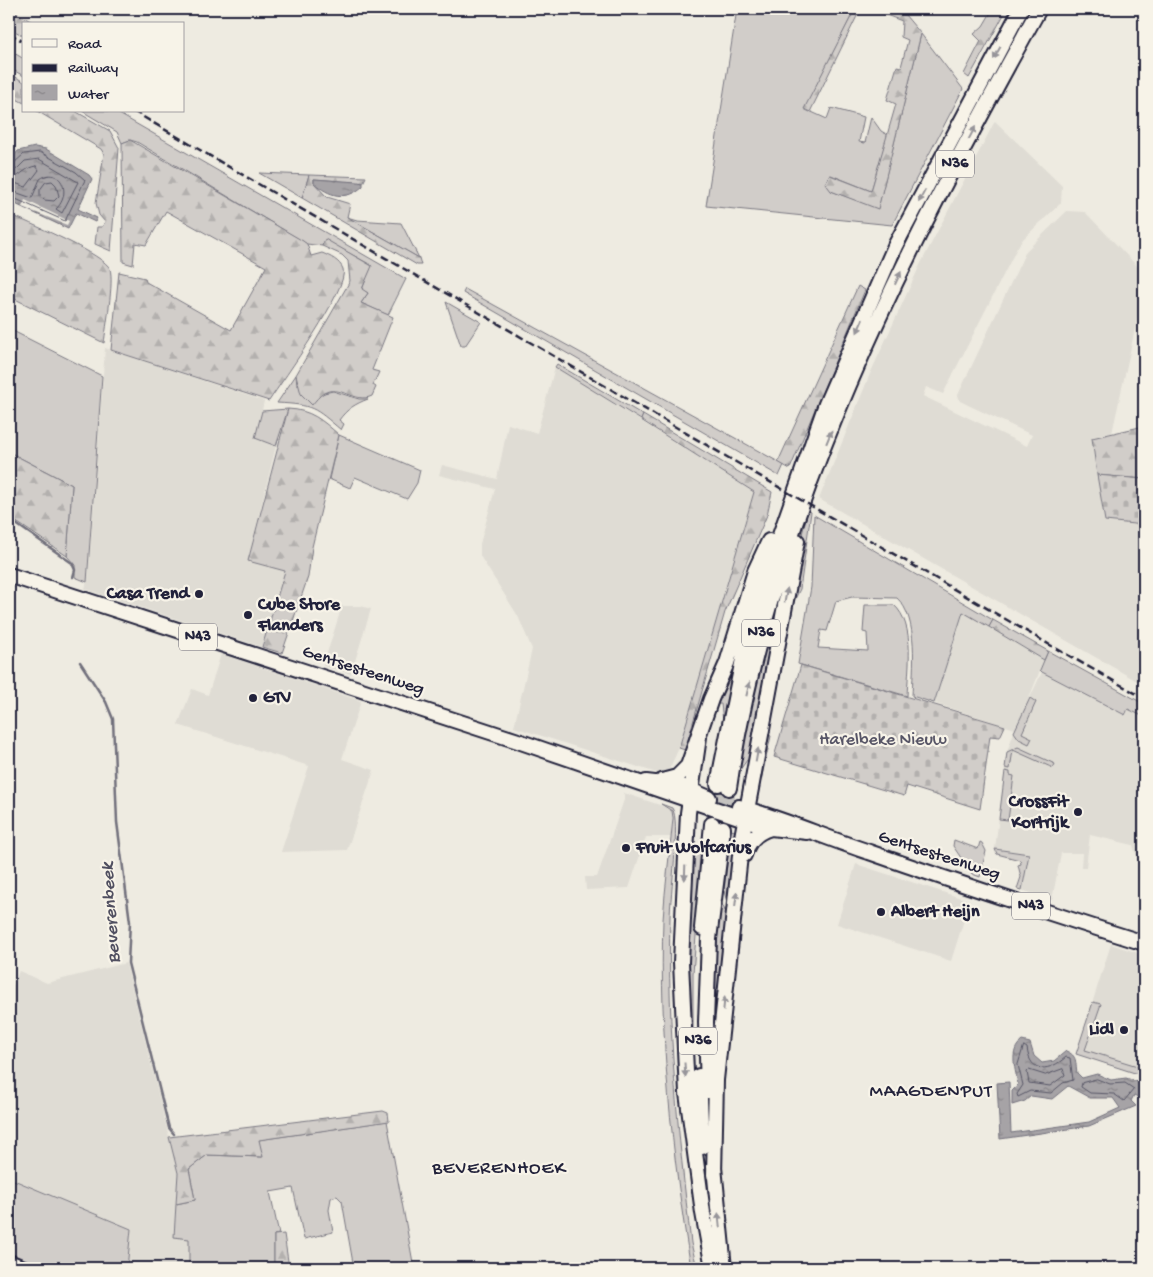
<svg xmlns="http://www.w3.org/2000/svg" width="1153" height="1277" font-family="'Gochi Hand',sans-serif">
	<defs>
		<pattern id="forest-firs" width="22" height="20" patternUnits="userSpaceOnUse" patternTransform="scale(1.25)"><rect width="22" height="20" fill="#d1cdc9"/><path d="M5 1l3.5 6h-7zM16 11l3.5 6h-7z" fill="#b3b0ae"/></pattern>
		<pattern id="cemetery-stones" width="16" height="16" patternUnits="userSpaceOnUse" patternTransform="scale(1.25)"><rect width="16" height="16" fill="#d1cdc9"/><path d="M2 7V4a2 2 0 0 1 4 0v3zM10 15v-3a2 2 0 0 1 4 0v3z" fill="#b3b0ae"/></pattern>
		<pattern id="water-ripples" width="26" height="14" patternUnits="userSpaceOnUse" patternTransform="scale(1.25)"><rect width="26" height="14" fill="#a6a3a6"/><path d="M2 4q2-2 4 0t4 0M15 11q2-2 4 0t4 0" fill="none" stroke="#878488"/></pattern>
	</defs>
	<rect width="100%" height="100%" fill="#eeebe1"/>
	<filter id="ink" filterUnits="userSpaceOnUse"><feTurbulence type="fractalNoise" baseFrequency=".02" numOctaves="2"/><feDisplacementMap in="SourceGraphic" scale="10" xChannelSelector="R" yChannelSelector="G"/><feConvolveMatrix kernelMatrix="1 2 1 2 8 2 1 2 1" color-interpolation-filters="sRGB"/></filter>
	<g filter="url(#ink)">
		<path fill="#dfdcd4" d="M995,121L1062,186L1061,203L1023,239L1017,248L943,394L926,387L923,396L1027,446L1032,435L968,405L960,401L958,395L1026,251L1067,211L1085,212L1139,268L1144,281V308L1139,311L1112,433L1092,438L1105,521L1144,525V685L819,499L870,374L920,265Z
			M105,348L264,401L256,438L276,446L248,561L285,571L262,647L85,589L88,577Z
			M555,367L754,492L679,748L667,774L663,775L514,727L532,649L518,616L480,556V544L495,489L439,475L442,465L497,479L508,424L537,433Z
			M342,606H361L371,609L351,674L323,666Z
			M963,611L1044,660L1026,706L1042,672L1125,715L1128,709L1144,717V880L1133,845L1090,835L1086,867H1081L1082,853H1061L1052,900L1022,890L1029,854L995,849L1007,752L1015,729L934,703Z
			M221,654L361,701L342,759L374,770L347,850L281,852L309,766L178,725L192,689L208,695Z
			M624,793L660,805L672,811L671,837H646L629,888L586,890L585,877H597L624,800Z
			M856,864L970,901L951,961L837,924Z
			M1111,944L1144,955V1076L1076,1054Z
			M126,963L178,1173L174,1237L189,1238V1268H127L131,1229L9,1178V995L19,971L47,983Z"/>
		<path fill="#d1cdc9" stroke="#7a7882" d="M737,9H855L805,109L827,119L831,108L864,117L859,142L865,143L871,117L881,131L888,135L871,191L831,175V191L878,208L921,34L963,89L892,225L706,206Z
			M9,50L24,59V76L9,68Z
			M82,111H114L406,279L388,315L361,303L368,293L362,290L371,265L325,240L322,246L307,244L137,142L130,140L122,143L117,132Z
			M259,173L309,175L302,198Z
			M347,217L357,220L401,223L419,258Z
			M465,289L784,465L779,476L463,293Z
			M446,302L481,322L465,346H461Z
			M9,329L102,376L87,582L75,577V565L67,556L72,485L9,452Z
			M557,364L643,415L641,420L555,367Z
			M296,375L297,385L324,393L333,391L359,399H368C355,404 347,409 339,420L344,424L341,430C314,407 313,405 277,403Z
			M288,409L276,446L255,438L262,411Z
			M339,435L420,470L417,483L407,499L355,477L350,488L329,479Z
			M808,510L811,512L800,589L794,601L766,733L771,736L758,793L755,791L793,571Z
			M814,515L993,620L989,627L963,612L934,703L912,696C913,669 919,618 897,598L852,597L836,601L827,631L821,630L818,648L868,651L867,633L863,632L865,605H894C916,625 908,669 907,696L798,664L811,587Z
			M779,590L784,591L751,762L747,760L737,774L750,704Z
			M745,617L724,721H723L721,704H716Z
			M1048,651L1144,704V717L1128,709L1125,715L1042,672L1040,670Z
			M1030,698L1036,702L1022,733L1032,738L1029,744L1019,739L1014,732Z
			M1018,747L1055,764L1053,768L1013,750L1010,769L1005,768L1007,752Z
			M1005,771L1010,772V775L1014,776L1008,820L999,819Z
			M661,804L672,808C681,820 670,897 670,917C667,1027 678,1134 691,1243L697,1268H691C672,1154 659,1036 663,920C665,886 670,852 673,818L672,811Z
			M731,830L739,832L714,1054L715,976L720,899L725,911L729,910L724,891Z
			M704,837L693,973V1092L686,1040L690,853L694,855Z
			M954,840L978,849L980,842L982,843L986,851L980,877L972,874L953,846Z
			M995,849L1029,854L1022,890L1017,889L1021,877L1018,865L1021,864L1020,860L997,854Z
			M1093,1002L1101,1004L1085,1050L1144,1068V1076L1076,1054Z
			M387,1121L414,1268H336L353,1263L342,1201L337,1196L331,1198L329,1210L333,1232L304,1239L293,1188L270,1192L279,1234L274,1235V1268H189V1239L174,1237L176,1204L195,1200L189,1169L207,1155L262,1157L258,1140Z
			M9,1178L131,1229L127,1268H38L9,1254Z"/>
		<path fill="url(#forest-firs)" stroke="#7a7882" d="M9,9L36,24H24V36L9,28Z
			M855,9L860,10L810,112L804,109Z
			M870,9H900L921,34L878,209L831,191L825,183L830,175L871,191L896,104L887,100L897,66L901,67L908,40L901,37L902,21Z
			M993,9H1007L969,78L964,74L981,41L974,34L983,26Z
			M9,73L24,82V103L9,95Z
			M37,111H75L110,131L119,148L111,251L95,244L97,227H102L105,222L99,215L96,203L104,154L101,149Z
			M130,140L303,241L307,244L311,256L322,253C330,256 340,261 343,269C350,287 282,381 269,401L111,350L119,272L145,278L146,282L231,330L266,267L166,211L146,245L135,243L133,265L123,262L122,143Z
			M309,175L366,177L363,183L314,179V183L327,197L350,204L347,217L419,258L421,265H417L302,198Z
			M16,217C33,225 105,255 110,269C114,282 106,327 104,343L9,296V232Z
			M325,239L372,266L362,289L368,293L361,303L393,317L372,370L379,372L373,385L376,387L372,396C356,404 339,384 324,393C319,396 315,401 312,405L301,394L296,375L350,281L348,261L342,255L322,246Z
			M858,286L865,290L790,469L778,462Z
			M288,409C311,410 322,420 339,435L312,547L308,577L282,653L262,647L285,571L248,561Z
			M643,415L772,492L767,515L725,612L685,750L679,748L754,492L641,420Z
			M1144,426V479L1097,475L1092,438Z
			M9,452L72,485L67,556L9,517Z
			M993,620L1048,651L1044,660L989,627Z
			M383,1111L388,1113L389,1121L259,1140L263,1157L207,1155L189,1169L195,1200L176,1204L178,1173L169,1137Z
			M284,1234L289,1268H274V1235Z"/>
		<path fill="url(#cemetery-stones)" stroke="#7a7882" d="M1097,475L1144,479V525L1105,521Z
			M801,665L1005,726L1000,737L990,736L980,809L907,786L904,796L774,757Z"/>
		<path fill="url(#water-ripples)" stroke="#716f7b" d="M35,147L46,149L89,175L92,179L78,209L97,218L95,222L76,213L68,229L9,201V162L18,151Z
			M314,179L358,182L363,183V186C346,202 329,196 314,183Z
			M1022,1041L1030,1043L1034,1056L1042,1063L1054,1061L1066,1051C1078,1056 1075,1062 1077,1073L1082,1078L1097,1074L1111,1080L1126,1078L1144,1084V1100L1134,1095L1131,1101L1136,1106L1089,1126L1000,1139L997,1083L1009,1082L1011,1133L1089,1122L1120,1108L1113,1098H1090L1068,1086L1052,1099L1031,1096L1025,1101L1012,1105V1091L1018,1085C1016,1071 1008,1051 1022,1041Z"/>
		<path fill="#eeebe1" d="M25,200L69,221L67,225L22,207Z"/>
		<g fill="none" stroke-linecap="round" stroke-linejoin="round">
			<path stroke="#575666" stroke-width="1" d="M9,164L14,163L24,154L40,152L76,172L85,180L65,221L9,196
				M36,166L39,170L26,187L12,182V179C22,175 26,167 36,166Z
				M9,171L17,169L25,161L39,159L78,182L62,213L56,209C73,193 60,165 40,179L32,198L9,190
				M46,182L52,181L56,185L59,196L54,201L44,200L40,196V190Z
				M1024,1046L1027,1048C1030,1075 1050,1071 1066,1057L1070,1058L1073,1080L1063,1083L1051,1093L1030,1091L1018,1097L1017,1094L1023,1085L1018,1065Z
				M1063,1069L1065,1075L1050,1086L1029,1083L1027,1072L1029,1070L1045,1075Z
				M1097,1079L1110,1084L1125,1083L1134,1089L1124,1101L1114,1094L1090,1093L1081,1087L1082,1083Z"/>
			<path stroke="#716f7b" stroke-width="2.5" d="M9,519L72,563L75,570L73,577
				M80,662L106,702L113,719L117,822L130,922L128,963L169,1128L174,1134"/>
			<path stroke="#c5c3c0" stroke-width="14" stroke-dasharray="14 7" stroke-linecap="butt" d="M712,824L718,784
				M723,828L729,788"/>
			<defs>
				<path id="secondary" d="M9,1261L26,1268"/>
				<path id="primary" d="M9,575L518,741L753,822L771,828L807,832
					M699,737L688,813L681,962L687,1093L703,1213L713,1268
					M662,781L677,777L688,766L711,699L727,663L755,571L769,541
					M646,782L681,786L709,798
					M718,784L745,649L765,578L826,404L895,246L1021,9
					M729,788C770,509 904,253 1039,9
					M739,807C783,819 826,838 869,852C960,884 1052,914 1144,943
					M744,855C748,841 756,832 771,828
					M702,928L712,824
					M699,1076L702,1147
					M708,1091L706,1022L709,939L723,828
					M714,1167L724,1268
					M714,1175L716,1080L742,837L797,541"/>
			</defs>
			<use href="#secondary" stroke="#22223b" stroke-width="16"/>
			<use href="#primary" stroke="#22223b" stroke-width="18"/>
			<use href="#secondary" stroke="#f7f3e8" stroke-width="12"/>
			<use href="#primary" stroke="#f7f3e8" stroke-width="14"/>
			<path stroke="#22223b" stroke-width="2.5" stroke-dasharray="8 4" stroke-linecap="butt" d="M9,33L24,42
				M133,111L1050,645L1144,698"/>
		</g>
		<defs><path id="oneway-solid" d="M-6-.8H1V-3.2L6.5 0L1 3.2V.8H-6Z" transform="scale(1.25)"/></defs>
		<g fill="#97959a">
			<use href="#oneway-solid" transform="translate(997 53) rotate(119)"/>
			<use href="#oneway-solid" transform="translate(972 133) rotate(-62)"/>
			<use href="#oneway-solid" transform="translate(922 196) rotate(118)"/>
			<use href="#oneway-solid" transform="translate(898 278) rotate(-65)"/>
			<use href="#oneway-solid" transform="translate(860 326) rotate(114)"/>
			<use href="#oneway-solid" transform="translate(829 437) rotate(-68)"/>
			<use href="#oneway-solid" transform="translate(786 595) rotate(-79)"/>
			<use href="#oneway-solid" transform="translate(748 689) rotate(-77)"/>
			<use href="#oneway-solid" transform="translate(757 755) rotate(-80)"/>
			<use href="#oneway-solid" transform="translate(685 873) rotate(92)"/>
			<use href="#oneway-solid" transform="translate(736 899) rotate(-83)"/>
			<use href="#oneway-solid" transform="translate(724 1004) rotate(-84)"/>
			<use href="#oneway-solid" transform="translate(685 1070) rotate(86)"/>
			<use href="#oneway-solid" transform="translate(719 1220) rotate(-96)"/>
		</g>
	</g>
	<g fill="#22223b" stroke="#f7f3e8" stroke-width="2">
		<circle cx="199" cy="594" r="5"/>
		<circle cx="248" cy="615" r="5"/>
		<circle cx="253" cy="698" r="5"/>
		<circle cx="1078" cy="812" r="5"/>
		<circle cx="626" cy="848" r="5"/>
		<circle cx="881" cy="912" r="5"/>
		<circle cx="1124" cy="1030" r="5"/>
	</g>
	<g text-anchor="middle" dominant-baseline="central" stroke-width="4.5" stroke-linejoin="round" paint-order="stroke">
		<g fill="#f7f3e8" stroke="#62616f" stroke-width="1">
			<rect x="936" y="150.5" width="38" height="27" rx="4"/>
			<rect x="742" y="619.5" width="38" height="27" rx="4"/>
			<rect x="179" y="623.5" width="38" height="27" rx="4"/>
			<rect x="1012" y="892.5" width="38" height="27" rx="4"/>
			<rect x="679" y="1027.5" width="38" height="27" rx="4"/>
		</g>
		<g font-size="16" font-weight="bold" fill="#22223b">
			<text x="955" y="164">N36</text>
			<text x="761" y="633">N36</text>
			<text x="198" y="637">N43</text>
			<text x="1031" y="906">N43</text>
			<text x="698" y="1041">N36</text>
		</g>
		<g font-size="18" font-weight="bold" fill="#22223b" stroke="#f7f3e8" text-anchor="start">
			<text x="189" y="594" text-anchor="end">Casa Trend</text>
			<text x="258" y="605">Cube Store<tspan x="258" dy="21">Flanders</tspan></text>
			<text x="263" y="698">GTV</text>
			<text x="1068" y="802" text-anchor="end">CrossFit<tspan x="1068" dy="21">Kortrijk</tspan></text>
			<text x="636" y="848">Fruit Wolfcarius</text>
			<text x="891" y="912">Albert Heijn</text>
			<text x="1114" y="1030" text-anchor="end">Lidl</text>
		</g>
		<g font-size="18" fill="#22223b" stroke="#f7f3e8">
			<text transform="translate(363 671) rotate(18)">Gentsesteenweg</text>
			<text transform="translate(939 856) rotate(18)">Gentsesteenweg</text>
		</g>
		<g font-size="18" fill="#575566" stroke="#f7f3e8">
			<text x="883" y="740">Harelbeke Nieuw</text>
		</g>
		<g font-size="19" font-style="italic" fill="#504f60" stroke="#f7f3e8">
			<text transform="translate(112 913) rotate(-94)">Beverenbeek</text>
		</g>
		<g font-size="19" letter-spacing="1" fill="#22223b" stroke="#f7f3e8">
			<text x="931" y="1092">MAAGDENPUT</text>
			<text x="499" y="1169">BEVERENHOEK</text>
		</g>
	</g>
	<rect width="1153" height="1277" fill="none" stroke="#f7f3e8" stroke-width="30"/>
	<rect x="15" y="15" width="1123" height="1247" fill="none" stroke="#22223b" stroke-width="2" filter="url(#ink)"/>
	<rect x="22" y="22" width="162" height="90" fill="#f7f3e8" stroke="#a29fa3"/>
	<rect x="32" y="39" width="25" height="8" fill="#f7f3e8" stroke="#a29fa3"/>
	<text x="68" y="48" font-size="15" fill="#22223b">Road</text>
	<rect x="32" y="64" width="25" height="8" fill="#22223b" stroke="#a29fa3"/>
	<text x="68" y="72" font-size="15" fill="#22223b">Railway</text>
	<rect x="32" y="85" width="25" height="15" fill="url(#water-ripples)" stroke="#a29fa3"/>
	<text x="68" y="98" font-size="15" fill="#22223b">Water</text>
</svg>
